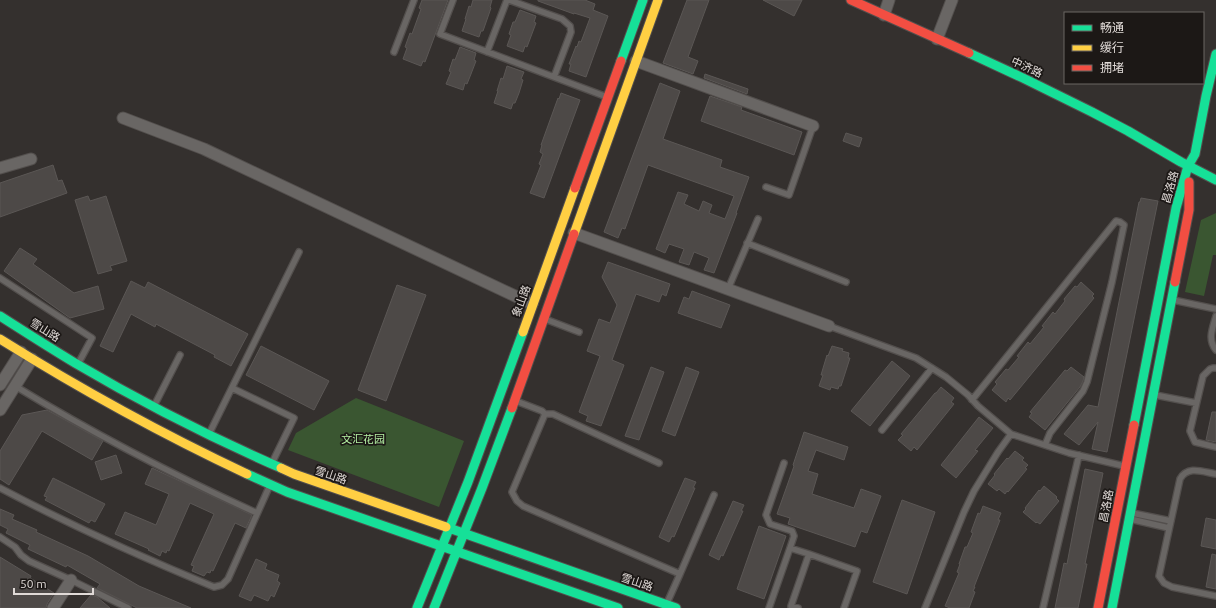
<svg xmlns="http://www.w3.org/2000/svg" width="1216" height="608" font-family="Ubuntu,'Noto Sans SC',sans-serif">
	<rect width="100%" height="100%" fill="#34302e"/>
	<path fill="#3a5631" d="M1216,213V255H1213L1204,296L1185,292L1201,220Z
		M356,398L464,441L439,507L288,450L296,433Z"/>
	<path fill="#4d4947" stroke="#5b5755" d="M422,0H448L425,62L423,61L421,66L403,59L407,48L405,47L410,33L412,34L421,9L419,8Z
		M473,0H492L490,7L491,8L483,31H481L479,37L462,31L466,19H465L469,6L471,7Z
		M538,0H585L595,4L593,10L608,16L586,77L569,71L571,64H569L576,46L577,47L579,41L581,42L590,18L574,13V14L538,1Z
		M687,0H709L688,57L698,61L693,74L663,63Z
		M763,0H802L794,16Z
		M520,10L536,16L534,22L536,23L527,47L525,46L523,52L507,46L511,35L509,34L513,22H515Z
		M460,47L476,53L474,60L476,61L471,74L467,84L465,83L463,90L446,84L451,72L449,71L453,59L455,60Z
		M507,66L524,72L521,79L523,80L519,93L515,103H513L511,109L494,103L498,91H497L501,78L503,79Z
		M705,74L748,89L747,94L704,78Z
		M660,83L680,91L663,139L722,160L720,167L749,177L736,213H737L714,273L704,270L709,258L694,252L689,265L679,262L684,249L669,244L665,253L656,249L678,192L688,195L684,204L699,211L703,201L712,205L709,213L725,219L734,196L648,165L625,229L622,228L618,238L604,232Z
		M561,93L580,100L544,198L530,193L541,165L539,164L543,154L540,152L542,145H541L558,98L559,99Z
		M710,96L742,107L741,110L802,132L794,155L701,121Z
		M846,133L862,138L859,147L843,141Z
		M53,165L58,181L62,180L67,193L0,217V183Z
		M88,196L90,201L106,196L127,261L110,266L112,270L98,274L75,200Z
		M1141,198L1158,201L1107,452L1092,449L1098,422L1079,445L1064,434L1088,405L1098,407L1139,202H1140Z
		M20,248L37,259L33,264L74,293L98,286L104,309L70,318L4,271Z
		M608,262L670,284L666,296L662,294L659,302L636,294L612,360L624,365L601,426L586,421L588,416L579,412L600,356L587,351L599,319L610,323L617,305L602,277Z
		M131,281L145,288L148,282L248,334L231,366L214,357L215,355L156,324L155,327L131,314L113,352L100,346Z
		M1081,282L1094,294L1092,296L1094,298L1010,400L1008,398L1006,402L992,390L997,384L995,382L1006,369L1008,370L1019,357L1017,356L1028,342L1030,344L1044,327L1042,326L1053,312L1055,314L1065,301L1064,299L1075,286L1077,287Z
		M397,285L426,295L386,401L358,390Z
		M692,291L730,305L721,328L678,313L684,297L689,299Z
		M261,346L329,381L314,410L246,375Z
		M832,346L843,349L842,351L849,353L848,358H850L841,386H839L838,389L831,387L830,390L819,386L823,375H821L827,355L828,356Z
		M892,361L910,376L870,426L851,411Z
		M651,367L664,372L639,440L625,436Z
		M686,367L699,372L675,436L662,431Z
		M1071,367L1084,377L1083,381L1080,387L1045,430L1029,417L1032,413L1030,412L1065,370L1067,371Z
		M941,387L954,398L951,402L954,404L917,450L914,447L911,451L898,440L903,435L901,434L935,393H936Z
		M47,410L103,441L92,460L42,431L9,485L0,479V451L22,415Z
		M1212,412H1216V442L1206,440Z
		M979,417L993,428L975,450L978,451L956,478L941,465Z
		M804,432L848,447L844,460L816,450L808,471L818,474L812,494L854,508L861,489L881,496L867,533L861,531L855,547L788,524L790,518L777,514L794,466L793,465Z
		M1015,451L1024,458L1022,460L1028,465L1025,468L1027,469L1008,492L1007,491L1005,494L999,489L997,491L988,484L995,475L994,474L1007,458L1008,459Z
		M116,455L122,473L101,480L95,462Z
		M152,468L252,515L246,528L235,523L213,571L211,570L210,573L207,572L204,576L192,571L194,566L191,565L214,514L190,503L169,551L167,550L166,553L162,551L160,556L148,550L149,549L115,534L125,512L156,525L169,494L145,484Z
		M1085,469L1103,473L1085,564H1087L1078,608H1055L1064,563L1067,564Z
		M53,478L105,504L95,522L91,520L89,523L45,500L47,497L44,496Z
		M685,478L696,482L693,488H695L674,537L672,536L669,542L659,537Z
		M1044,486L1057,497L1056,498L1059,501L1040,524L1037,522L1036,523L1023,512L1026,509L1025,508L1039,490L1040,491Z
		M902,500L935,512L907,594L873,582Z
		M733,501L744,505L741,511H743L723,556L721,555L719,560L709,555Z
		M983,506L1001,513L998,520H1000L974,587H975L973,591L975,592L969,608H950L945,606L959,573L957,572L960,564H959L965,547H967L973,533L971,532L978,513L980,514Z
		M0,509L14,515L12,519L37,530L36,532L88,556L139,586L191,608H137L97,588L100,584L67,565L66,567L28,549L30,545L6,533L8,529L0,525Z
		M1206,518L1216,520V549L1201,546Z
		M759,526L786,536L764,599L737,589Z
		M1212,554L1216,555V589L1206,587Z
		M0,557L31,576L30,578L54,593L47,604L46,608H0Z
		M256,559L267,564L265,569L279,575L277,581L280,583L274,597L271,595L268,601L254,595L251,601L239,596Z
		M91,595L97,597L110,608H80Z"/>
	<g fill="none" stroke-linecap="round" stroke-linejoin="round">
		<defs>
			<path id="lane" d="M453,0L440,34L607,97
				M509,0L562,19L570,26L571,32L554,77
				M394,52L414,0
				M487,52L507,0
				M766,187L789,195L813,126
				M747,243L846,282
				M0,278L92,338L78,364
				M728,289L758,219
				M1173,300L1216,309
				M1216,316C1213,327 1207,340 1216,350
				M545,319L579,332
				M829,326L916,358L946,377L968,395L978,406L1011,434L1069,453L1124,466
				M1216,368H1213L1210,369L1203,376L1190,431L1195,442L1216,447
				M15,386C94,434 173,475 257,513
				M232,388L294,418L272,463
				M1155,395L1196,403
				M972,400L1116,221L1120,222L1124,225L1112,282L1087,382L1083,391L1050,433L1045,445
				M516,401L542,411L545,414L512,492L517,501L523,506L680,574L667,603
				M154,406L180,355
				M545,414H553L659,463
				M882,430L932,368
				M209,434L299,252
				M784,463L766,515L770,524L792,531L794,536L790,548
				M1216,474C1203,472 1188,465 1180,479L1159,576L1164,583L1172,587L1216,596
				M0,488C70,525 141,557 214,587L222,585L228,579L270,485
				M1132,513L1171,521
				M1130,519L1169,528
				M0,537L15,547L21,555L29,561L71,580L128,608
				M680,574L714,495
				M769,608L790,548L809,554
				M798,608L791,606L809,554L857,571L844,608
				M925,608L964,512L974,491L998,452L1011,434
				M1043,608L1079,455"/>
			<path id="street" d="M884,15L889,0
				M937,39L952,0
				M636,61L813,126
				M123,118L204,149L532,304
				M0,168L31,159
				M574,233L829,326
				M0,385L21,352
				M0,410L32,359
				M53,608L71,580"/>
			<path id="fast" d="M969,53L1023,78L1092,112L1128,131L1181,162L1216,180
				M621,61L643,0
				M0,316C25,332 50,348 75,363C141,402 210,437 281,468
				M1134,425L1176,208L1188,166L1195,154L1206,96L1216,54
				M247,474L287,492L618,608
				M446,527L676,608
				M417,608L468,482L523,332
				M434,608L482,488L512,408
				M1112,608L1175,282"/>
			<path id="slow" d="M574,234L658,0
				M523,332L575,188
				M0,339C80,389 162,434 247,474
				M281,468L294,474L446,527"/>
			<path id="jam" d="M851,0L969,53
				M575,188L621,61
				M1175,282L1189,210V182
				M512,408L574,234
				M1098,608L1134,425"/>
		</defs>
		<use href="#lane" stroke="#534f4d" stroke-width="8"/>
		<use href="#street" stroke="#534f4d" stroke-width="13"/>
		<use href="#fast" stroke="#534f4d" stroke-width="11"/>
		<use href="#slow" stroke="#534f4d" stroke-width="11"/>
		<use href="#jam" stroke="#534f4d" stroke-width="11"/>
		<use href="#lane" stroke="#696664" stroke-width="5.5"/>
		<use href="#street" stroke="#696664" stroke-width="11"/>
		<use href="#fast" stroke="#16e098" stroke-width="9"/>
		<use href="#slow" stroke="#ffcf43" stroke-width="9"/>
		<use href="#jam" stroke="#f24e42" stroke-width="9"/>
	</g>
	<g text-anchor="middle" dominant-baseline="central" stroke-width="3.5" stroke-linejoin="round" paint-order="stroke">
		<g font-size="11" fill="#e0dad7" stroke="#1c1816">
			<text transform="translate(1027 67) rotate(25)">中济路</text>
			<text transform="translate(1170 187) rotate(-74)">昌洛路</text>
			<text transform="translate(521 301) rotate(-70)">象山路</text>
			<text transform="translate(45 330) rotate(32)">雪山路</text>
			<text transform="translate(331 475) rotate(19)">雪山路</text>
			<text transform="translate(1106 506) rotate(-79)">昌洛路</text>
			<text transform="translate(637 582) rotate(19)">雪山路</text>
		</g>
		<g font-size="11" fill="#b5f1a4" stroke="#1c1816">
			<text x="363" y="439">文汇花园</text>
		</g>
	</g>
	<rect x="1064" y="12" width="140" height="72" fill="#1c1816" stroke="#6a6663"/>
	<rect x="1072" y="25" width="20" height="6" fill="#16e098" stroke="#6a6663"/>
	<text x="1100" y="32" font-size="12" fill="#e0dad7">畅通</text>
	<rect x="1072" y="45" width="20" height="6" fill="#ffcf43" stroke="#6a6663"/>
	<text x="1100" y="52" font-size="12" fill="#e0dad7">缓行</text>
	<rect x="1072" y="65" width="20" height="6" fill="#f24e42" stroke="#6a6663"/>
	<text x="1100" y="72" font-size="12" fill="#e0dad7">拥堵</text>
	<path d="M14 588v6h79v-6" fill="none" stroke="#e0dad7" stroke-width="2"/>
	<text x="20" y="588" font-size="12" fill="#e0dad7" stroke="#1c1816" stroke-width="3" paint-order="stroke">50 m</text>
</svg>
